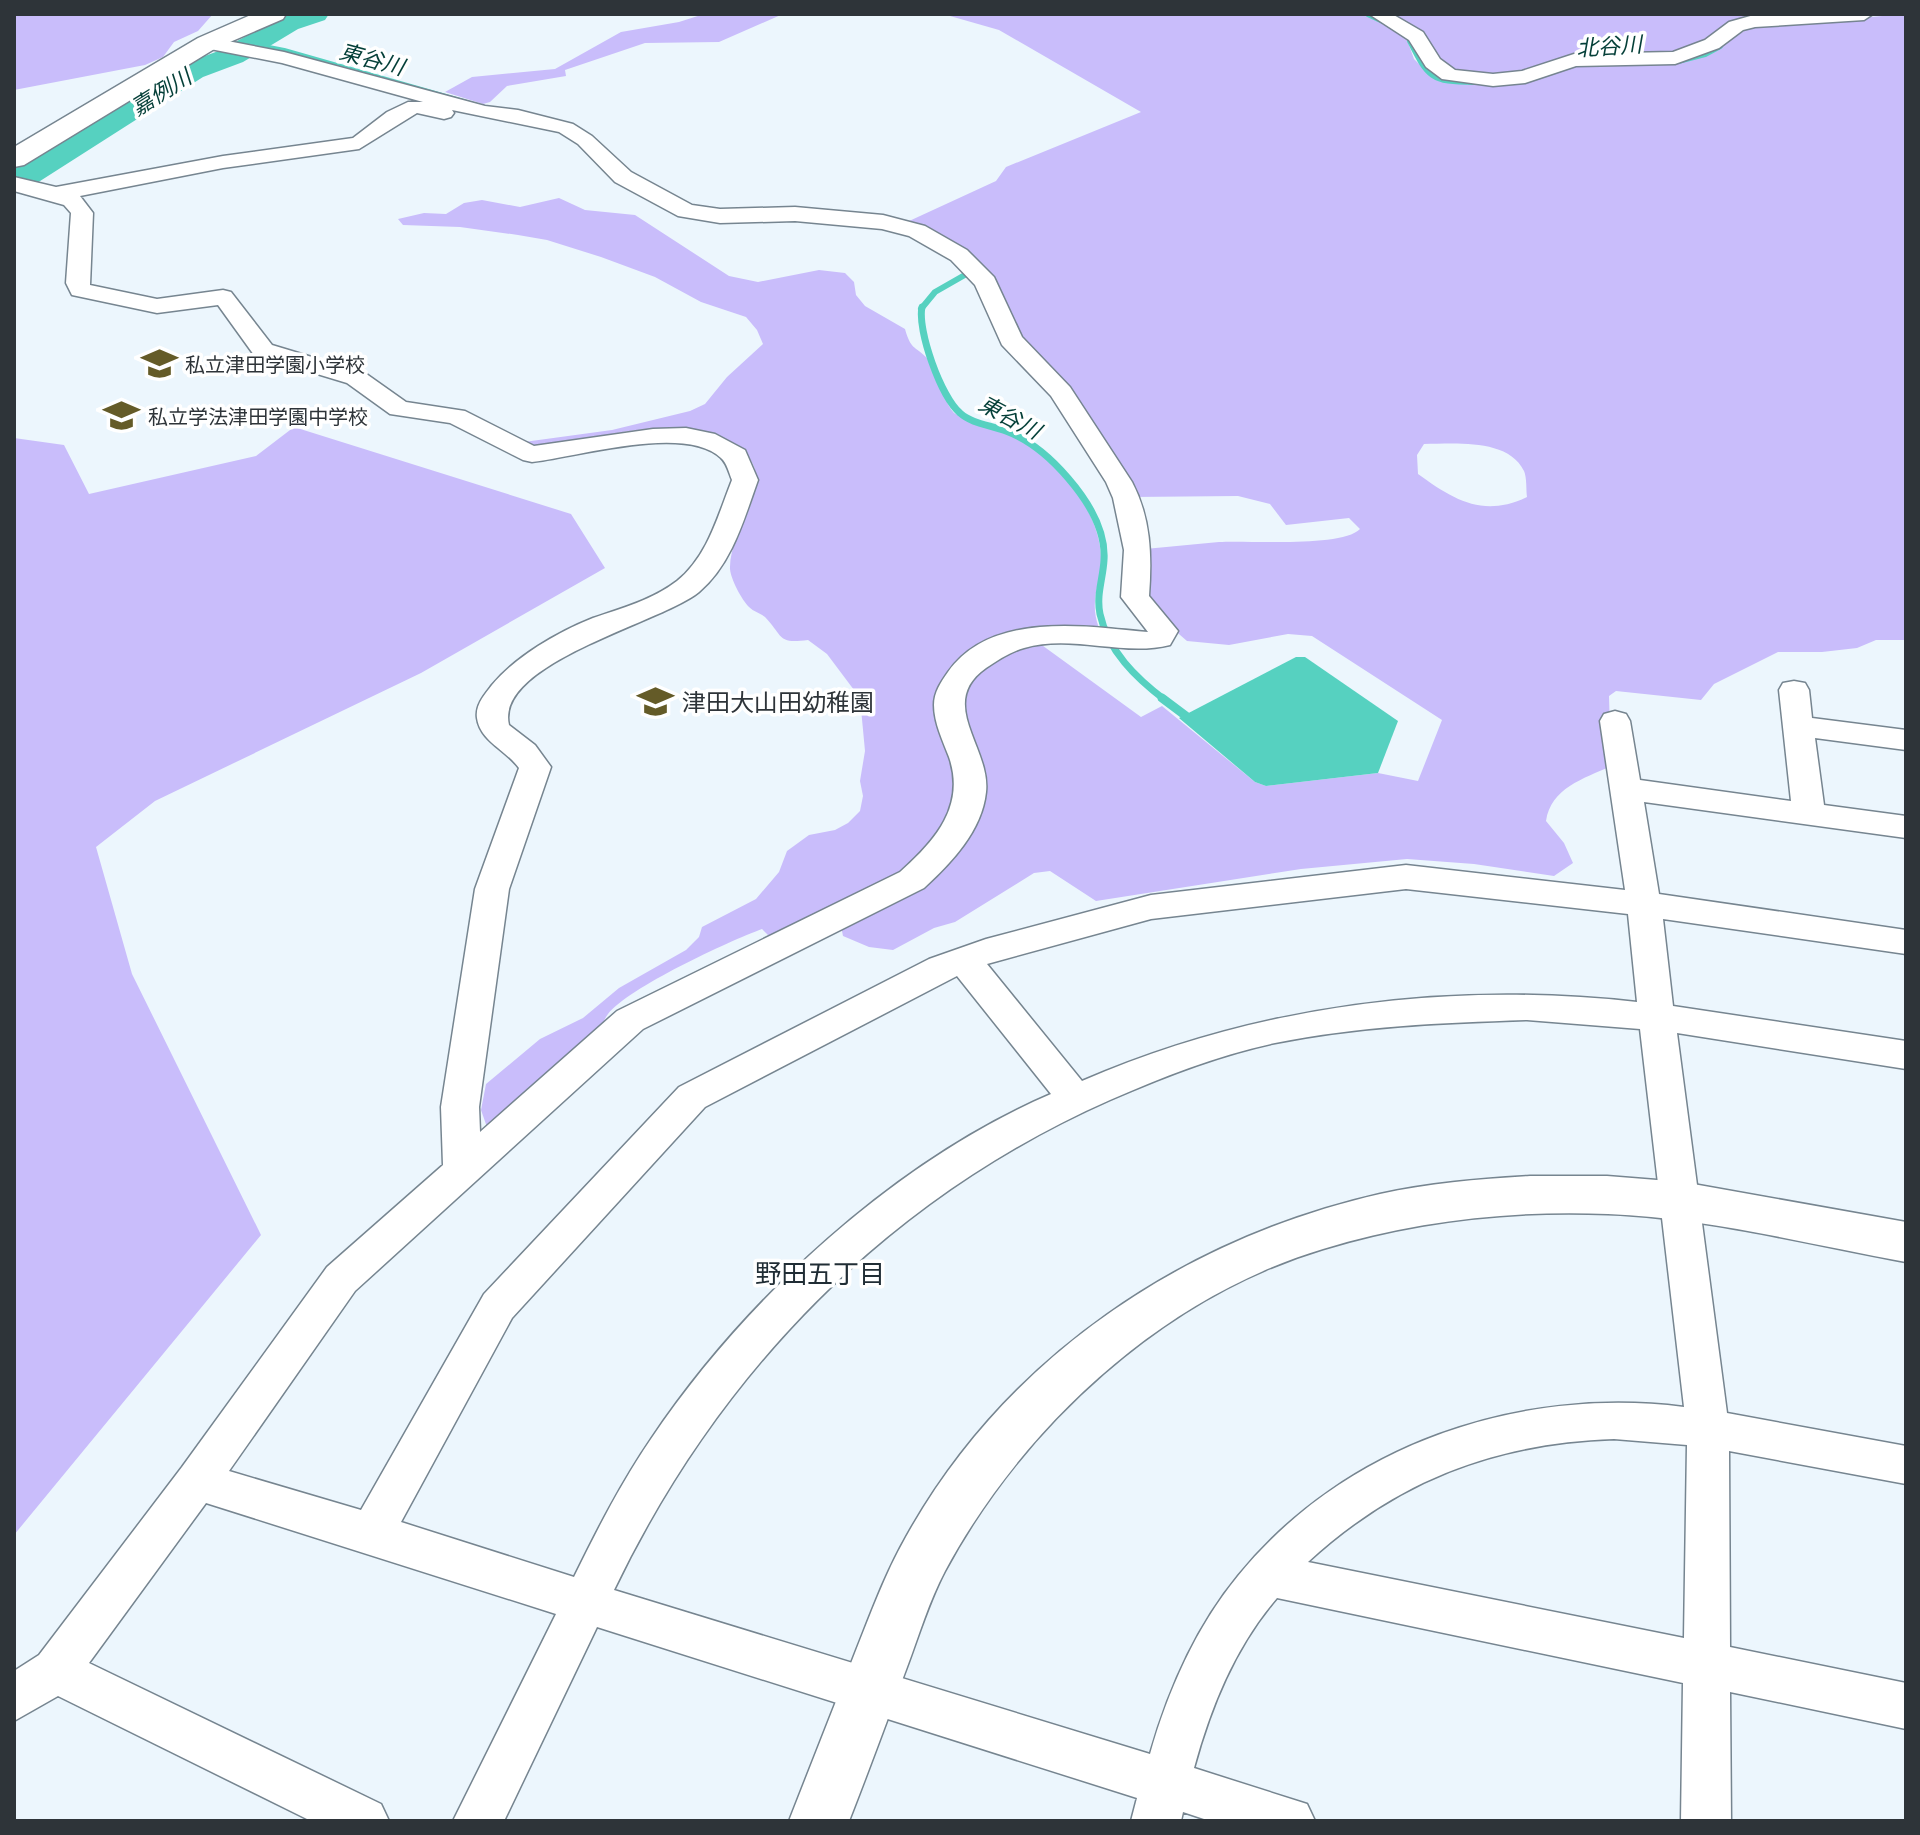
<svg xmlns="http://www.w3.org/2000/svg" width="1920" height="1835" font-family="Quicksand,'Noto Sans JP',sans-serif">
	<rect width="100%" height="100%" fill="#ecf6fd"/>
	<path fill="#c9bdfb" fill-rule="evenodd" d="M14,14H213L198,31L174,42L163,57L145,65L14,90Z
		M704,14H783L719,42L645,43L565,70L566,76L507,86L490,102L483,104L445,92L472,77L555,69L621,32L679,22Z
		M943,14H1364L1406,37L1414,59L1431,76L1450,82L1496,84L1579,64L1683,61L1714,51L1750,27L1906,14V640H1876L1857,648L1822,652H1778L1714,684L1701,700L1616,691L1609,696L1611,766C1583,779 1551,788 1546,821L1564,843L1573,863L1554,876L1474,864L1407,859L1301,869L1096,901L1050,871L1034,873L955,922L934,928L893,950L869,947L843,936L841,926L960,843L958,702L972,673L1012,648L1039,643L1141,717L1162,706L1255,782L1266,786L1378,773L1418,781L1442,720L1312,636L1288,634L1229,645L1187,641L1150,609L1145,549C1170,547 1194,544 1219,542C1249,540 1341,548 1360,529L1349,518L1286,525L1270,504L1238,496L1132,497L1023,351L982,268L984,266L963,251L907,222L996,181L1006,167L1141,112L999,30ZM1424,444C1454,444 1508,438 1524,471C1527,478 1526,490 1527,497C1483,518 1454,500 1418,474L1417,455Z
		M1382,14H1855L1763,19L1681,55L1595,58L1524,75L1460,77Z
		M559,198L585,210L635,215L729,276L758,282L819,270L845,273L854,282L856,295L865,306L905,329C911,350 914,345 928,359C941,374 941,398 954,413C972,425 993,427 1012,436C1053,455 1099,508 1101,556C1102,583 1088,599 1099,628L974,651L953,754L954,809L920,859L885,882L771,938L762,929C729,941 628,988 608,1014C604,1019 602,1026 600,1032L488,1130L481,1110L486,1084L540,1039L583,1018L619,988L686,950L699,937L702,927L756,899L779,872L787,851L809,835L835,830L848,823L860,811L863,796L860,781L865,751L860,698L827,654L808,640C777,644 784,637 765,617C760,613 754,612 749,607C742,600 731,580 730,569C729,537 758,508 756,475C755,465 749,456 741,450C693,409 607,436 551,446H534L524,442L612,430L690,411L705,404L727,377L763,344L757,330L746,317L701,302L655,277L601,257L547,240L518,235L460,227L403,225L398,219L424,213L446,214L464,203L482,200L520,207Z
		M294,427L571,514L605,568L421,673L155,801L96,847L132,974L261,1235L14,1535V438L64,445L89,494L256,456Z"/>
	<path fill="#56d1c0" d="M1296,657H1305L1398,721L1378,773L1266,786L1255,782L1179,718Z"/>
	<g fill="none" stroke-linecap="round" stroke-linejoin="round">
		<path stroke="#56d1c0" stroke-width="6" d="M1368,14L1383,21
			M1410,41C1428,77 1431,82 1474,82
			M249,44L284,51L477,106
			M1678,61L1705,54L1720,46
			M921,309L935,292L970,272"/>
		<path stroke="#56d1c0" stroke-width="7" d="M922,307C917,330 941,397 960,413C972,424 991,425 1006,431C1030,440 1051,458 1068,478C1087,500 1106,530 1104,560C1103,579 1096,595 1100,614C1108,651 1136,678 1165,700"/>
		<path stroke="#56d1c0" stroke-width="9" d="M1162,698L1186,716"/>
		<path fill="#56d1c0" fill-rule="evenodd" d="M286,14H329L325,20L298,29L243,62L203,77L26,190L14,193V169L181,65L221,50Z"/>
		<defs>
			<path id="minor" d="M1369,14H1392L1423,32L1440,59L1455,70L1493,74L1522,71L1574,54L1673,52L1705,40L1729,22L1754,15L1873,14L1864,20L1755,27L1743,30L1719,48L1675,64L1576,66L1525,83L1493,86L1442,79L1426,67L1409,40Z
				M207,37L284,52L485,106L518,110L573,124L592,136L631,172L692,205L720,209L795,207L883,215L925,226L967,250L994,277L1022,337L1070,387L1132,482C1151,518 1152,556 1149,596L1178,631L1170,645C1123,657 1072,634 1024,648C1010,652 998,660 986,668C936,703 991,748 986,792C982,831 951,863 924,888L643,1029L355,1291L229,1471L361,1510L484,1294L679,1087L929,959L986,939L1151,895L1406,865L1625,890L1600,721L1604,714L1615,711L1626,714L1630,721L1640,780L1791,801L1779,690L1783,683L1794,681L1805,683L1809,690L1812,718L1906,730V750L1815,738L1824,805L1906,816V838L1644,802L1659,894L1906,930V954L1663,919L1673,1006L1906,1041V1069L1677,1033L1727,1413L1906,1446V1484L1729,1451L1730,1647L1906,1683V1729L1730,1692L1731,1821H1681L1683,1683L1277,1598C1235,1647 1211,1706 1194,1768L1307,1804L1315,1821H1210L1183,1812L1181,1821H1131L1137,1798L597,1627L504,1821H453L556,1614L206,1503L89,1663L381,1804L389,1821H311L58,1696L14,1721V1671L39,1655L182,1467L327,1267L443,1165L441,1107L475,889L519,768C506,750 480,741 477,718C475,705 485,694 492,685C516,656 558,632 593,618C622,608 652,600 677,581C708,556 718,515 732,480C729,473 727,463 721,458C685,424 578,457 532,462L523,460L450,423L390,414L347,383L254,355L218,305L157,313L72,295L66,283L71,213L64,205L14,191V177L56,187L223,156L353,138L387,112L408,102H423L282,63L200,47L197,43L200,39ZM452,110L559,132L578,144L615,182L678,216L720,223L795,221L882,229L909,236L951,260L975,285L1002,345L1051,396L1106,482L1113,498L1124,550L1121,597L1148,632C1085,626 991,611 948,672C941,682 934,692 934,705C934,723 943,741 949,757C966,806 935,841 900,872L617,1011L480,1132L479,1107L509,889L551,767L535,745L509,725C494,663 663,622 699,592C732,564 744,519 758,480L745,450L715,434L686,428L653,429L534,446L465,411L406,402L365,373L272,345L231,292L223,290L157,299L90,285L93,213L80,196L223,168L359,149L417,113L444,119L451,117L454,113ZM1406,889L1628,914L1637,1002C1448,981 1258,1005 1082,1081L987,964L1151,919ZM957,976L1051,1094C895,1161 745,1299 651,1439C621,1483 597,1530 574,1577L401,1522L512,1318L705,1107ZM1527,1020L1640,1029L1684,1407C1519,1386 1344,1445 1238,1576C1196,1627 1168,1691 1150,1754L614,1590C719,1371 888,1198 1110,1100C1162,1077 1218,1055 1275,1043C1361,1026 1440,1023 1527,1020ZM1614,1439L1687,1445L1684,1638L1308,1562C1396,1481 1494,1443 1614,1439Z"/>
			<path id="tertiary" d="M1530,1176H1607L1682,1182L1906,1222V1262C1807,1244 1708,1218 1608,1214C1512,1210 1415,1221 1323,1249C1163,1297 1023,1426 945,1571C929,1601 919,1635 907,1667C888,1718 869,1770 849,1821H789C811,1765 833,1709 855,1653C871,1613 885,1574 906,1537C1006,1357 1183,1239 1380,1194C1429,1183 1480,1179 1530,1176Z"/>
			<path id="primary" d="M253,14H286L283,19L216,48L24,165L14,167V147L198,38Z"/>
		</defs>
		<use href="#minor" stroke="#768590" stroke-width="3"/>
		<use href="#tertiary" stroke="#768590" stroke-width="3"/>
		<use href="#primary" stroke="#768590" stroke-width="3"/>
		<use href="#minor" fill="#fff" fill-rule="evenodd"/>
		<use href="#tertiary" fill="#fff" fill-rule="evenodd"/>
		<use href="#primary" fill="#fff" fill-rule="evenodd"/>
	</g>
	<defs>
		<symbol id="school-bare" viewBox="-9 -9 18 18"><path d="M0-5L7-2L0 1L-7-2ZM-4 1L0 2.5L4 1V4Q0 6-4 4Z" fill="#645b28" stroke="#fff" stroke-width="2.5" paint-order="stroke"/></symbol>
	</defs>
	<g fill-rule="evenodd">
		<use href="#school-bare" x="134" y="338" width="51" height="51"/>
		<use href="#school-bare" x="96" y="390" width="51" height="51"/>
		<use href="#school-bare" x="630" y="676" width="51" height="51"/>
	</g>
	<g text-anchor="middle" dominant-baseline="central" stroke-width="7" stroke-linejoin="round" paint-order="stroke">
		<g font-size="20" fill="#2e3439" stroke="#fff" text-anchor="start">
			<text x="185" y="364">私立津田学園小学校</text>
			<text x="148" y="416">私立学法津田学園中学校</text>
		</g>
		<g font-size="22" font-style="italic" fill="#043f38" stroke="#fff">
			<text transform="translate(1609 46) rotate(-4)">北谷川</text>
			<text transform="translate(372 59) rotate(15)">東谷川</text>
			<text transform="translate(161 92) rotate(-32)">嘉例川</text>
			<text transform="translate(1010 417) rotate(28)">東谷川</text>
		</g>
		<g font-size="24" fill="#2e3439" stroke="#fff" text-anchor="start">
			<text x="682" y="702">津田大山田幼稚園</text>
		</g>
		<g font-size="26" fill="#202d35" stroke="#fff">
			<text x="820" y="1273">野田五丁目</text>
		</g>
	</g>
	<rect width="1920" height="1835" fill="none" stroke="#2e3439" stroke-width="32"/>
</svg>
